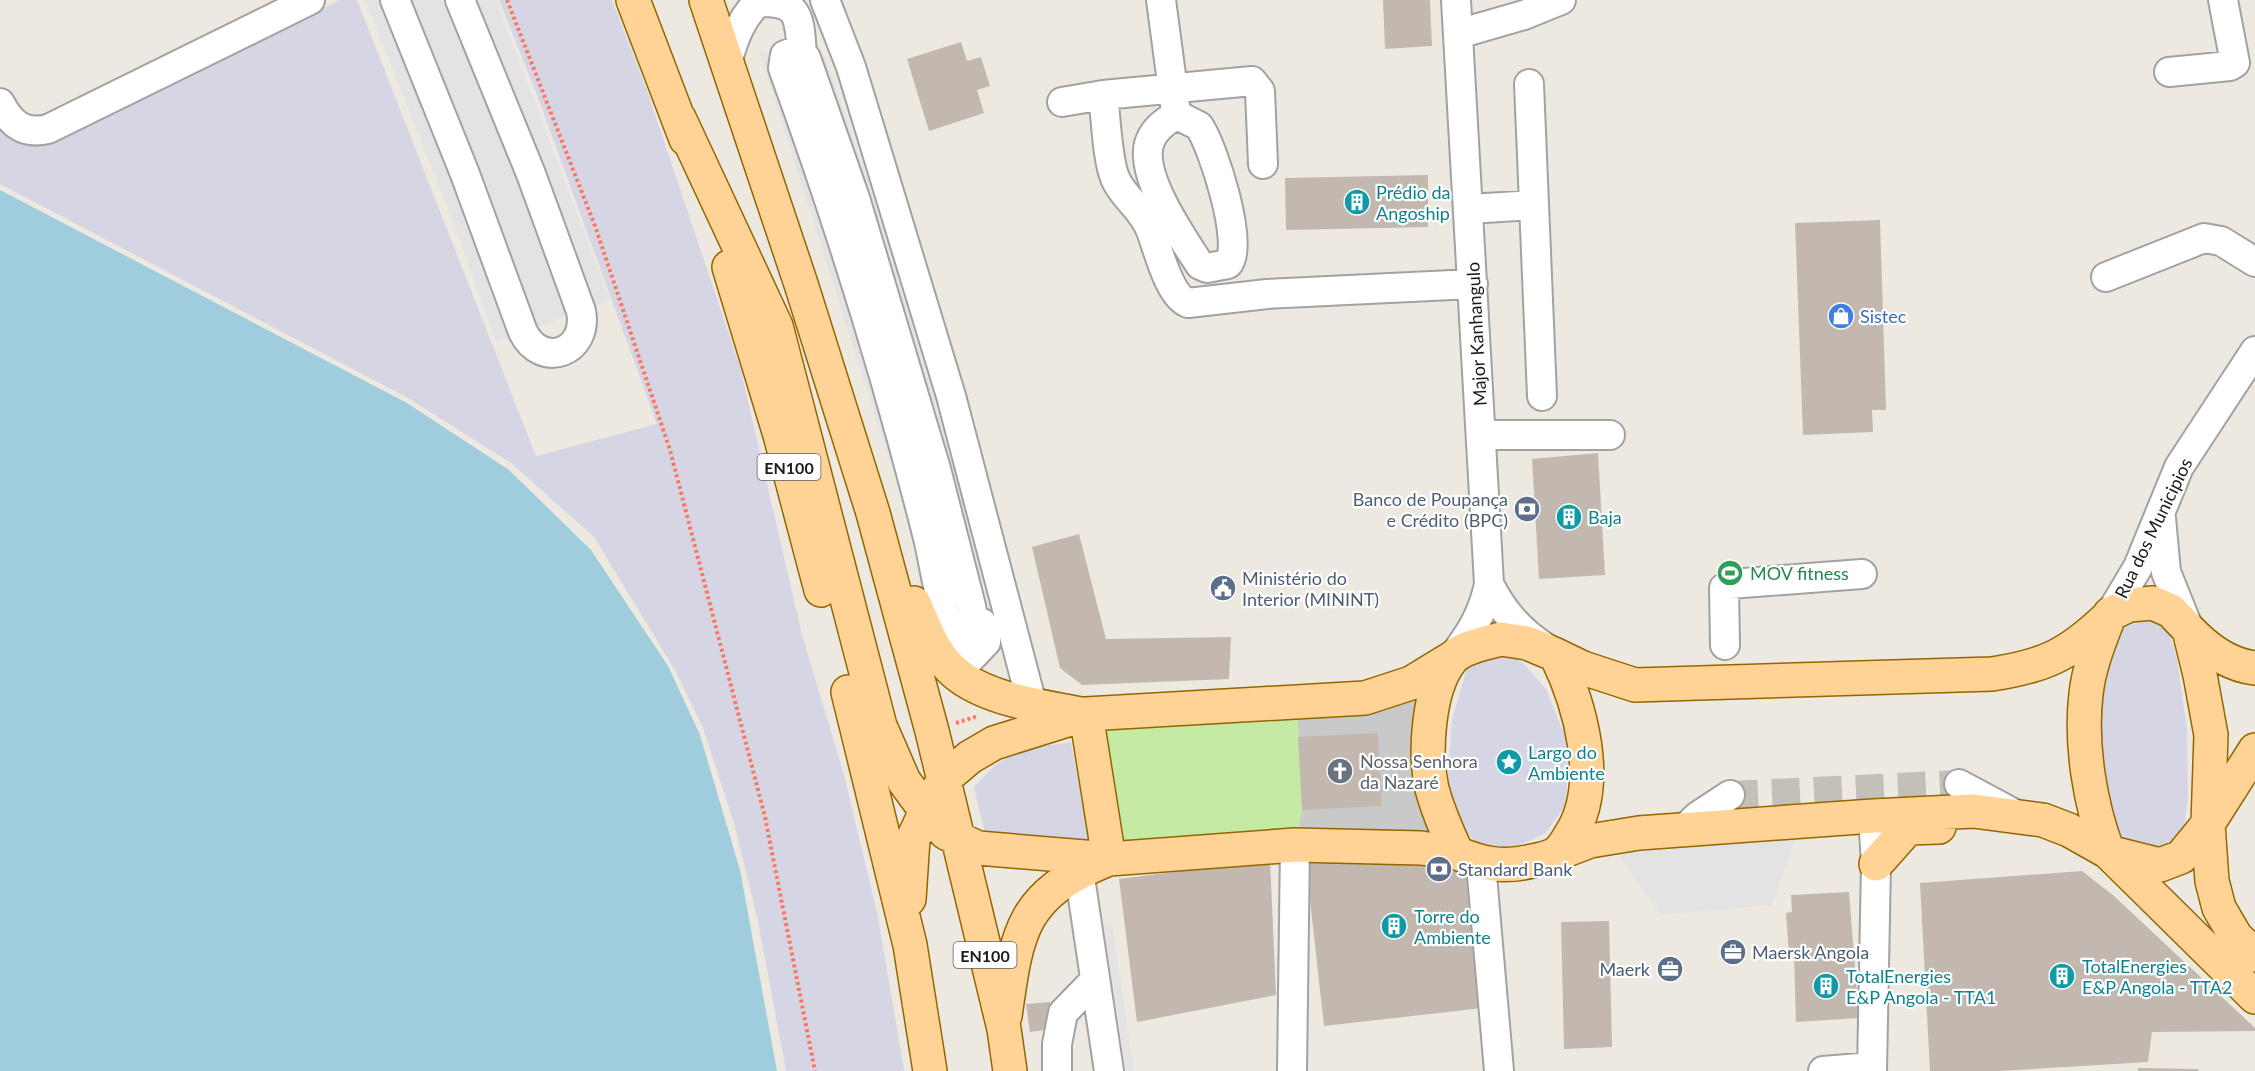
<svg xmlns="http://www.w3.org/2000/svg" width="2255" height="1071" font-family="Lato,sans-serif">
	<rect width="100%" height="100%" fill="#ede9e0"/>
	<path fill="#c9c9c9" d="M1411,683L1432,709L1457,853L1295,845L1302,810L1297,702Z"/>
	<path fill="#c4eaa4" d="M1297,702L1302,810L1295,845L1109,859L1086,715Z"/>
	<path fill="#e3e3e3" d="M365,0H381L466,212L510,336L496,342L452,219Z
		M408,0H448L570,314L535,329L443,82Z
		M474,0H496L610,300L592,308L501,63Z
		M808,48L825,56L870,186L949,449L983,579L967,570Z
		M759,50L776,58L904,467L889,460Z
		M1799,830L1772,905L1661,915L1615,851Z
		M1112,924L1134,1071H1126L1104,925Z"/>
	<path fill="#d5d5e3" d="M340,0H357L536,456L657,424L540,103L499,0H612L647,91L740,367L802,635L844,775L878,917L904,1071H786L758,921L734,823L703,728L675,670L594,537L511,463L408,398L0,184V118L11,137L19,143L35,147L48,144Z
		M2154,618L2170,636L2177,659L2187,729L2188,797L2184,828L2172,844L2152,855L2131,852L2115,833L2094,734L2113,622Z
		M1510,655L1523,663L1546,689L1568,744L1566,804L1546,833L1513,848L1479,846L1456,819L1447,787L1452,720L1467,668L1479,656Z
		M1071,742L1090,847H988L974,787L994,766L1020,750Z"/>
	<path fill="#9fcddd" d="M0,190L407,403L509,470L591,550L668,666L700,735L740,870L777,1071H0Z"/>
	<path fill="#c2b8b0" d="M1383,0H1430L1432,46L1385,49Z
		M961,42L967,61L981,57L990,86L977,90L984,113L929,131L907,59Z
		M1428,175V227L1286,230L1285,178Z
		M1880,220L1886,410H1872L1873,432L1803,435L1795,223Z
		M1598,453L1605,575L1539,579L1532,459Z
		M1079,534L1106,639L1231,637L1229,679L1082,685L1060,668L1032,547Z
		M1378,733L1382,806L1302,810L1298,737Z
		M1365,857L1462,860L1469,879L1483,1008L1324,1026L1306,864Z
		M1270,860L1276,995L1137,1022L1119,879Z
		M2082,871L2114,896L2255,1028V1031L2152,1032L2148,1062L1999,1071H1930L1920,883Z
		M1849,892L1859,1018L1796,1022L1794,954H1789L1786,913L1792,912L1791,895Z
		M1609,921L1612,1047L1564,1049L1561,922Z
		M1050,1002L1053,1029L1030,1032L1026,1004Z
		M2138,1068L2198,1069V1071H2138Z"/>
	<g fill="none" stroke-linecap="round" stroke-linejoin="round">
		<path stroke="#c3c0b9" stroke-width="28" stroke-dasharray="28 14" stroke-linecap="butt" d="M1730,795L1959,784"/>
		<defs>
			<path id="minor" d="M395,0L465,174L523,332C542,370 589,352 581,311L531,174L460,0
				M825,0L851,67L951,396L1032,704
				M1161,0L1175,105
				M757,2C800,1 799,15 802,54L806,58L855,198L936,469L971,606C974,619 973,635 958,639L953,638C944,629 933,557 928,538C888,379 839,222 783,68L785,55L795,51L802,54
				M1458,34L1524,15L1561,0
				M728,60C734,37 742,17 760,0
				M2169,72L2230,66L2235,63L2223,0
				M1529,84L1542,396
				M1062,102L1103,95
				M0,103C11,124 24,135 48,129L310,0
				M1177,115L1199,126C1213,146 1245,246 1228,264L1207,268L1200,265C1182,237 1140,177 1149,144C1153,130 1165,121 1177,115Z
				M1263,164L1260,91L1252,81L1103,95C1106,117 1107,159 1115,178C1123,198 1142,207 1151,231C1158,249 1169,296 1188,303L1267,294L1473,284
				M1469,209L1534,205
				M2106,277L2204,238L2221,241L2255,262
				M1481,435H1610
				M2161,518L2166,572L2189,629
				M1489,584C1503,612 1520,631 1546,648
				M2110,614L2138,567L2179,467L2255,351
				M1725,645L1724,588L1730,584L1862,574
				M1452,658C1470,634 1483,614 1489,584L1456,0
				M951,670L969,660L986,642V631L982,623
				M1959,784L2015,814
				M1682,831L1698,816L1730,795
				M1481,864L1499,1071
				M1079,871L1109,1071
				M1057,1071V1044L1063,1013L1094,981
				M1292,1071L1295,845
				M1823,1071L1872,1067
				M1872,1071L1876,864L1873,816"/>
			<path id="major" d="M633,0L686,139
				M706,0L801,284L873,513L932,731L1004,1029L1010,1071
				M679,118L776,326L880,726L904,781L926,811L946,833L978,848L1109,859L1295,845L1421,848L1457,853
				M729,267L780,435L821,590
				M914,603C924,626 932,650 950,668C980,699 1041,706 1081,714
				M2153,603L2171,611L2189,630L2200,675L2211,735L2208,824L2181,857L2160,865L2108,852C2090,805 2080,744 2086,694C2089,666 2100,640 2110,614L2129,605Z
				M2189,630C2207,649 2228,665 2255,668
				M1501,639L1527,643L1556,655C1580,704 1603,784 1571,834C1567,841 1561,851 1554,855C1547,858 1539,860 1532,861C1504,868 1482,864 1457,853C1447,832 1438,811 1432,789C1424,753 1428,689 1451,660C1461,647 1486,643 1501,639Z
				M1556,655L1583,668L1635,685L1992,674C2045,666 2068,655 2107,618
				M848,692L910,945L930,1071
				M1086,714L1109,859
				M2255,750L2208,824L2212,881L2219,908L2236,937L2255,955
				M1556,854L1590,841L1639,833L1873,816L1973,811L2043,820L2069,830L2108,852L2255,997
				M1876,864L1908,828L1939,827
				M909,899L913,839L926,811L944,779L970,757L994,743L1086,714L1365,698L1411,683L1452,658
				M1005,1016C1017,931 1021,895 1106,860"/>
		</defs>
		<use href="#minor" stroke="#a2a2a2" stroke-width="32"/>
		<use href="#major" stroke="#936600" stroke-width="36"/>
		<path stroke="#fd7662" stroke-width="4" stroke-dasharray="3 3" stroke-linecap="butt" d="M507,0L595,226L670,450L765,817L815,1071
			M956,723L978,716"/>
		<use href="#minor" stroke="#fff" stroke-width="28"/>
		<use href="#major" stroke="#fed395" stroke-width="33"/>
	</g>
	<defs>
		<symbol id="building-disc" viewBox="-11 -11 22 22"><circle r="9.5" fill="#0f9aa8" stroke="#fff"/><path d="M-4-6H4V6H1V3H-1V6H-4ZM-2.5-4.3h1.7v1.8h-1.7ZM.8-4.3h1.7v1.8H.8ZM-2.5-1h1.7V.8h-1.7ZM.8-1h1.7V.8H.8Z" fill="#fff"/></symbol>
		<symbol id="shop-disc" viewBox="-11 -11 22 22"><circle r="9.5" fill="#3f7fe0" stroke="#fff"/><path d="M-5-2.5h2.3a2.7 3.5 0 0 1 5.4 0H5L5.5 6h-11ZM-1.5-2.5h3a1.5 2.3 0 0 0-3 0Z" fill="#fff"/></symbol>
		<symbol id="bank-disc" viewBox="-11 -11 22 22"><circle r="9.5" fill="#5c6f8a" stroke="#fff"/><path d="M-6-4H6V4H-6ZM0-2.3a2.3 2.3 0 1 0 0 4.6a2.3 2.3 0 1 0 0-4.6Z" fill="#fff"/></symbol>
		<symbol id="stadium-disc" viewBox="-11 -11 22 22"><circle r="9.5" fill="#2e9e5b" stroke="#fff"/><path d="M0-5a6.5 5 0 1 0 0 10a6.5 5 0 1 0 0-10ZM-3.5-1.8h7v3.6h-7Z" fill="#fff"/></symbol>
		<symbol id="civic-disc" viewBox="-11 -11 22 22"><circle r="9.5" fill="#5c6f8a" stroke="#fff"/><path d="M-.6-6.5H3V-4.5H.6V-3L4-1V1h2V6H-6V1h2V-1L-.6-3ZM-1.2 2.5V6h2.4V2.5Z" fill="#fff"/></symbol>
		<symbol id="sight-disc" viewBox="-11 -11 22 22"><circle r="9.5" fill="#0f9aa8" stroke="#fff"/><path d="M0-6L1.8-2.2L6-1.7L2.9 1.2L3.7 5.4L0 3.3L-3.7 5.4L-2.9 1.2L-6-1.7L-1.8-2.2Z" fill="#fff"/></symbol>
		<symbol id="church-disc" viewBox="-11 -11 22 22"><circle r="9.5" fill="#6b7280" stroke="#fff"/><path d="M-1.2-6h2.4v3.5h3.3v2.4h-3.3V6h-2.4V-.1h-3.3v-2.4h3.3Z" fill="#fff"/></symbol>
		<symbol id="office-disc" viewBox="-11 -11 22 22"><circle r="9.5" fill="#5c6f8a" stroke="#fff"/><path d="M-6-3h4V-5.5h4V-3h4V5H-6ZM-1-4.5V-3h2v-1.5ZM-6 0V1H6V0Z" fill="#fff"/></symbol>
	</defs>
	<g fill-rule="evenodd">
		<use href="#building-disc" x="1342" y="187" width="30" height="30"/>
		<use href="#shop-disc" x="1826" y="301" width="30" height="30"/>
		<use href="#bank-disc" x="1512" y="494" width="30" height="30"/>
		<use href="#building-disc" x="1554" y="502" width="30" height="30"/>
		<use href="#stadium-disc" x="1715" y="558" width="30" height="30"/>
		<use href="#civic-disc" x="1208" y="573" width="30" height="30"/>
		<use href="#sight-disc" x="1494" y="747" width="30" height="30"/>
		<use href="#church-disc" x="1325" y="756" width="30" height="30"/>
		<use href="#bank-disc" x="1424" y="854" width="30" height="30"/>
		<use href="#building-disc" x="1379" y="911" width="30" height="30"/>
		<use href="#office-disc" x="1718" y="937" width="30" height="30"/>
		<use href="#office-disc" x="1655" y="954" width="30" height="30"/>
		<use href="#building-disc" x="2047" y="961" width="30" height="30"/>
		<use href="#building-disc" x="1811" y="971" width="30" height="30"/>
	</g>
	<g text-anchor="middle" dominant-baseline="central" stroke-width="4.5" stroke-linejoin="round" paint-order="stroke">
		<g fill="#fff" stroke="#5f5f5f" stroke-width="1.5">
			<rect x="757.5" y="454" width="63" height="26" rx="4.5"/>
			<rect x="953.5" y="942" width="63" height="26" rx="4.5"/>
		</g>
		<g font-size="16" font-weight="bold" fill="#1b1b1b">
			<text x="789" y="467">EN100</text>
			<text x="985" y="955">EN100</text>
		</g>
		<g font-size="18" fill="#0d838f" stroke="#fff" text-anchor="start">
			<text x="1376" y="192">Prédio da<tspan x="1376" dy="21">Angoship</tspan></text>
			<text x="1588" y="517">Baja</text>
			<text x="1528" y="752">Largo do<tspan x="1528" dy="21">Ambiente</tspan></text>
			<text x="1414" y="916">Torre do<tspan x="1414" dy="21">Ambiente</tspan></text>
			<text x="2082" y="966">TotalEnergies<tspan x="2082" dy="21">E&amp;P Angola - TTA2</tspan></text>
			<text x="1846" y="976">TotalEnergies<tspan x="1846" dy="21">E&amp;P Angola - TTA1</tspan></text>
		</g>
		<g font-size="18" fill="#366cbe" stroke="#fff" text-anchor="start">
			<text x="1860" y="316">Sistec</text>
		</g>
		<g font-size="18" fill="#1b1b1b" stroke="#fff">
			<text transform="translate(1476 334) rotate(-93)">Major Kanhangulo</text>
			<text transform="translate(2153 528) rotate(-64)">Rua dos Municipios</text>
		</g>
		<g font-size="18" fill="#4e5e75" stroke="#fff" text-anchor="start">
			<text x="1508" y="499" text-anchor="end">Banco de Poupança<tspan x="1508" dy="21">e Crédito (BPC)</tspan></text>
			<text x="1242" y="578">Ministério do<tspan x="1242" dy="21">Interior (MININT)</tspan></text>
			<text x="1458" y="869">Standard Bank</text>
			<text x="1752" y="952">Maersk Angola</text>
			<text x="1650" y="969" text-anchor="end">Maerk</text>
		</g>
		<g font-size="18" fill="#27864d" stroke="#fff" text-anchor="start">
			<text x="1750" y="573">MOV fitness</text>
		</g>
		<g font-size="18" fill="#5b616d" stroke="#fff" text-anchor="start">
			<text x="1360" y="761">Nossa Senhora<tspan x="1360" dy="21">da Nazaré</tspan></text>
		</g>
	</g>
</svg>
